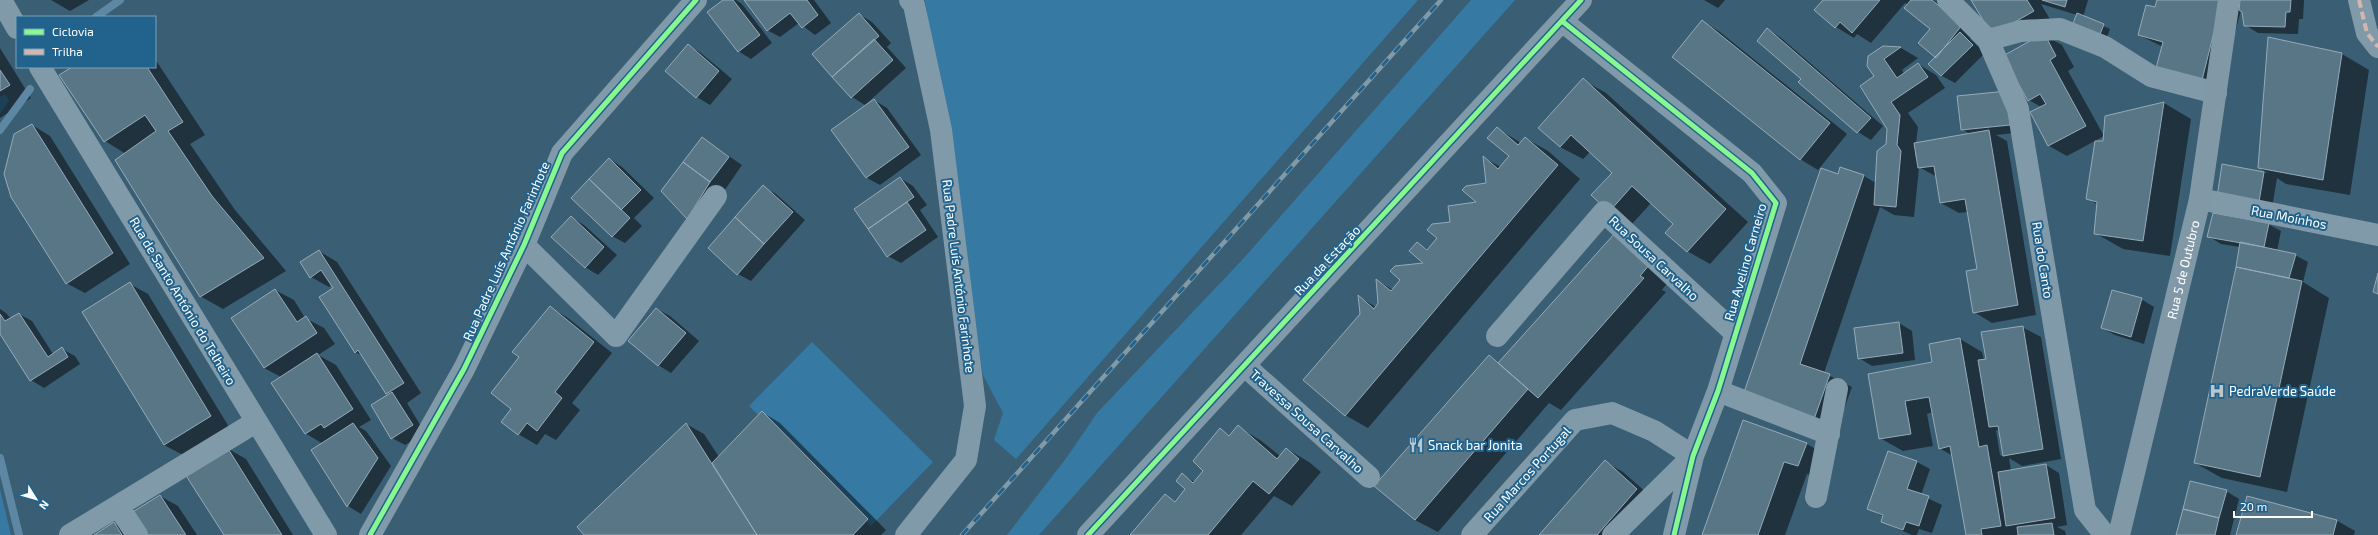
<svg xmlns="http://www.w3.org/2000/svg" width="2378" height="535" font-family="'Exo 2',sans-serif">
	<rect width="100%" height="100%" fill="#3a5e74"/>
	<path fill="#367aa3" d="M925,0H1418L1016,459L994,440L1003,413L983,375Z
		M1471,0H1515L1039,535H1007L1067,457L1097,413L1243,259Z
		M5,94L9,100L0,114V97Z
		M812,342L933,462L871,526L749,406Z
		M0,489L11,535H0Z"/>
	<path fill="#0007" fill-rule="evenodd" d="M51,0H89L70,11Z
		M725,0H736L742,4L772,43L751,59L738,51Z
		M745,0H814L831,23L815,35L799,23L780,37L767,30Z
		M1704,0H1725L1718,8Z
		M1824,0H1934L1974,33L1970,39L1985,53L1955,83L1942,76L1930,64L1937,57L1931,29L1908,5L1905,3L1871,43L1857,34L1854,38L1836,27L1816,10Z
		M1972,0H2088L2083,17L2110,29L2106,40L2077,15L2041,4L2051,21L2011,45L1993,35Z
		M2158,0H2304L2303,19H2299L2298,34L2258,33L2245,25L2243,12L2241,10L2220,90L2176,78L2163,47L2139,35L2156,8Z
		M859,14L872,22L891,43L887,47L906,68L865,105L852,97Z
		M1702,21L1720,32L1847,134L1818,170L1800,159Z
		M1767,29L1780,37L1883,126L1871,140L1858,132L1800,82L1802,79Z
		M2044,35L2062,45L2074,67L2068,71L2104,136L2067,156L2049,146L2031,113L2041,107L2029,100Z
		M688,45L701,53L732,79L710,105L697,97L666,71Z
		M1883,47L1901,48L1918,58L1902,70L1904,74L1918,64L1936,75L1945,88L1908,113L1918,127L1916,143L1970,134L1962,129L1958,97L2023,132L1996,135L2007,141L2036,315L1992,323L1974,312L1978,270L1968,212L1959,213L1941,203L1937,177L1919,167L1914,217L1894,215L1880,207L1824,373L1852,387L1834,437L1765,414L1841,169L1864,176L1876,183L1887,145L1888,129L1876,76ZM1916,151L1918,160L1915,156Z
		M0,48L31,98L0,118Z
		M2342,54L2369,70L2350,195L2286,184L2277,178L2271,214L2223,165L2268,173L2259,168Z
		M155,59L205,135L190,144L235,210L286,271L223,309L200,296L126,154L105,141L74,67H155Z
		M1583,80L1606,93L1748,222L1710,264L1687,251L1674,224L1651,203L1632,224L1610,211L1613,173L1590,152L1583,159L1560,147Z
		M874,100L887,108L921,155L880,185L867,178L833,130Z
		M2164,103L2191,119L2170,256L2123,249L2095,233L2098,205L2087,198L2104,142L2106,117Z
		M32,125L50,136L130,264L85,293L66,283Z
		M1497,128L1521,143L1525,138L1548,151L1580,179L1368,428L1345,415L1361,314L1359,297L1376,307L1379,303L1377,280L1393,290L1426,264L1417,243L1429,250L1451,223L1479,203L1487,184L1484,158L1501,167L1510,156Z
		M702,138L742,165L700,226L687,218Z
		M610,159L622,167L654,198L634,218L642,226L625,243L612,236Z
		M900,178L913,186L927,205L920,210L938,237L901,263L888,256L855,209Z
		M763,187L776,194L805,220L751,281L738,274Z
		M571,217L584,225L617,255L598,275L585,267Z
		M2268,224L2281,231L2277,251L2295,255L2308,262L2303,282L2329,298L2287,492L2222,478L2195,463L2240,247L2221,244L2208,236Z
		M1617,234L1672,277L1662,290L1666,292L1561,410L1549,403L1438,532L1415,520L1489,357L1500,363Z
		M319,251L337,262L421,393L407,403L425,433L405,445L392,438L389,395L363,356L355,352L334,288L332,285L329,287L311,277Z
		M130,284L148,294L229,427L183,455L164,445Z
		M275,290L294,300L305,318L324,328L335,344L318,355L336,365L371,420L359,427L366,431L391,466L361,514L348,506L313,450L323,444L305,433L281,377L264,368Z
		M2141,299L2154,307L2144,344L2115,335L2102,328Z
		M550,307L568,318L612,353L572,403L580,410L556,440L545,434L537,445L518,434L512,409L521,357Z
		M0,309L6,313L11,319L19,314L32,321L53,354L62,349L75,356L80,364L44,388L31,380L0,332Z
		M657,309L670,316L699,341L671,373L658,365Z
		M1899,323L1912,331L1915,360L1872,366L1859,358Z
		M2022,327L2041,337L2061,459L2022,466L2009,458L2011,471L2046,465L2059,473L2067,525L2057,527L2065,531L2066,535H1967L1953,456L1939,448L1933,412L1927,414L1933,446L1903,451L1880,438L1869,375L1933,363L1960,339L1982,352L1984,360H1987ZM1996,430L2000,432L2004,457L2000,455Z
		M762,412L780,423L886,530L881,535H585L686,424L704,434L719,457Z
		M1744,421L1807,444L1829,457L1821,479L1807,474L1785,535H1703Z
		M1238,427L1260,440L1280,456L1287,449L1309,462L1321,472L1292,506L1274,496L1241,535H1131L1165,495L1176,502L1187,489L1182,475L1195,482L1205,470L1220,430L1231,436Z
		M227,448L246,459L293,535H225Z
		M1605,462L1623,472L1655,500L1624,535H1540Z
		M1917,462L1930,469L1921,495L1942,505L1932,533L1919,529L1917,535H1912L1882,522L1884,517L1869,509Z
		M2226,491L2239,499L2230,535H2177Z
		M160,496L178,506L197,535H147Z
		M2336,520L2355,531L2354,535H2237Z
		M114,523L132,534L133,535H95Z"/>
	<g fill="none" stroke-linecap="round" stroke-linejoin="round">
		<path stroke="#5d87a3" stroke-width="8" d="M96,17L120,0
			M0,130L30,89
			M0,458L19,535"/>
	</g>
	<path fill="#597687" stroke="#96aab7" d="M723,0H733L760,35L738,52L707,12Z
		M744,0H807L818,15L802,28L790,13L767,31Z
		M1823,0H1880L1852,33L1840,22L1835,28L1814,10Z
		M1911,0H1932L1962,25L1936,58L1918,43L1930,29L1904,8Z
		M1971,0H2027L2034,11L1992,35Z
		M2042,0H2067L2065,7Z
		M2157,0H2222L2202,80L2156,68L2163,42L2138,35L2146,5L2155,7Z
		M2240,0H2291L2290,12H2286L2285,27L2244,26L2242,12L2239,10Z
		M859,13L879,36L832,77L812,54Z
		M2077,13L2104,24L2099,37L2072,26Z
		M1702,20L1830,123L1800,160L1672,57Z
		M1767,28L1871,118L1857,133L1798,82L1801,79L1757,41Z
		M1960,32L1973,45L1941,76L1928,64Z
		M2044,33L2056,56L2050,60L2086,126L2048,146L2030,112L2046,104L2040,94L2028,101L2003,56Z
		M2268,37L2342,53L2323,180L2258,168Z
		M874,39L893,60L851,98L832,77Z
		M688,44L719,71L696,98L665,71Z
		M1883,46L1901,47L1884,59L1897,78L1918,63L1928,77L1891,102L1900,115L1897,145L1901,151L1896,207L1874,205L1877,151L1886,144L1887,129L1860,86L1874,76L1867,66L1868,56Z
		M72,67H147L183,122L168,131L212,196L264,258L200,297L115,160L156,131L145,115L104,142L59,75Z
		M0,70L10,85L0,91Z
		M1583,78L1726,209L1687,252L1665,233L1673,224L1632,186L1609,212L1591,195L1612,173L1571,135L1560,147L1538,128Z
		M2007,91L2010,125L1961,130L1957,96Z
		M874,99L909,147L866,178L831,130Z
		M2164,102L2143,241L2094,234L2097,202L2086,199L2095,141H2103L2105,116Z
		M32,124L113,253L66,284L11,197L4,174L14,134Z
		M1497,127L1518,145L1525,137L1558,165L1345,416L1303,380L1360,314L1358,295L1374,309L1378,303L1376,279L1391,291L1400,280L1390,271L1395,266L1423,263L1409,251L1417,242L1427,250L1437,238L1427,230L1432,224L1450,222L1448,206L1476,202L1462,190L1466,186L1486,183L1483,156L1498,169L1509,156L1487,138Z
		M1989,130L2018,305L1973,313L1966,271L1977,269L1965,199L1940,203L1934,166L1918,168L1914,143Z
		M702,137L729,157L710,182L683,162Z
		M609,158L641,190L621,210L589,179Z
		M683,162L710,182L687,219L661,191Z
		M2222,164L2264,172L2258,208L2217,197Z
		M1840,167L1864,175L1800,364L1830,374L1812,425L1741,401L1821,168L1838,174Z
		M900,177L914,197L868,229L854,209Z
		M589,179L630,218L612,237L571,198Z
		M763,185L793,212L764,244L735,217Z
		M907,202L926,230L887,257L868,229Z
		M2213,213L2269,223L2264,247L2207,237Z
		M571,216L604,247L585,268L551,237Z
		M735,217L764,244L737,275L708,248Z
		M1616,232L1650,264L1640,276L1644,278L1538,398L1498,363Z
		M2240,242L2296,254L2289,278L2236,267Z
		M319,250L404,383L386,394L358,350L355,353L319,297L333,288L321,270L310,278L300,262Z
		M2236,267L2302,281L2260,477L2194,463Z
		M2378,273V294L2373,292Z
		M130,282L211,416L164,445L82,312Z
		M275,289L297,322L306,316L317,333L264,368L231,318Z
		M2112,290L2142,298L2131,337L2101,328Z
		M550,306L594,342L555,392L562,398L537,431L527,423L518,435L501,422L511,409L491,393L519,357L512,352Z
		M656,308L686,333L658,366L628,341Z
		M19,313L48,357L62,347L68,357L30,381L0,334V314L5,321Z
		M1899,322L1903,353L1858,359L1854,328Z
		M2023,326L2043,449L2003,456L1998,426L1989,427L1978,360L1986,359L1981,332Z
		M1960,338L1979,447L1987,445L2001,526L1981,529L1982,535H1966L1950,446L1939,449L1929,397L1905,401L1911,434L1879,439L1868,374L1932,362L1929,344Z
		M317,353L353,409L324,428L321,424L305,434L271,383Z
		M1489,355L1528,389L1415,520L1374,486Z
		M392,392L413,425L391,439L371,405Z
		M762,411L868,519L853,535H757L712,463Z
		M1743,420L1807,443L1798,466L1784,462L1758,535H1702Z
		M353,423L378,458L347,507L311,450Z
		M686,423L757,535H584L577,527Z
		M1238,425L1277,459L1286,448L1299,459L1269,494L1253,481L1208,535H1130L1165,494L1175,502L1185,489L1176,481L1182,473L1193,483L1203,471L1193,461L1220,428L1229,436Z
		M227,447L282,535H224L185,474Z
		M1888,451L1917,461L1907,489L1929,496L1919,526L1906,522L1903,530L1881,522L1883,515L1867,509Z
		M1605,460L1637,489L1597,535H1539Z
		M2046,464L2055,518L2006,526L1998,472Z
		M2190,481L2227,490L2219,518L2183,509Z
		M160,495L186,535H145L131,513Z
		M2247,496L2337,520L2333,535H2236Z
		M2183,509L2219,518L2215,535H2176Z
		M114,522L122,535H94Z
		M2052,523L2054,535H2018L2017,527Z"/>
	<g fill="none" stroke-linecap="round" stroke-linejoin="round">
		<path stroke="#819aa9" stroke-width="22" d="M1,0L17,28
			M1948,0L1988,40L2018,109L2085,510L2105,535
			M2359,0L2367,33L2378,47
			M1562,21L1752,173L1776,203L1718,391L1693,456L1674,535
			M1988,40L2021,31L2060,29L2105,47L2151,76L2216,93
			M40,67L326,535
			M2200,199L2378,235
			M524,245L616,336L716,196
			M1497,336L1604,212L1735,333
			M1245,366L1369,477
			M1718,391L1829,434
			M1816,497L1837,389
			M118,506L137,535
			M70,535L256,422
			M370,535L464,369L524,245L562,153L696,0
			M906,535L966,460L975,406L941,130L914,5L910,0
			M1088,535L1581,0
			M1472,535L1575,420L1612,413L1654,431L1693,456
			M1613,535L1693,456"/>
		<path stroke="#8198a7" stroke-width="22" id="s1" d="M2119,535L2200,199L2229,0"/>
		<defs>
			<path id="rail" d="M962,535L1441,0"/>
		</defs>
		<use href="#rail" stroke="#819aa7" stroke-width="4.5"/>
		<use href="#rail" stroke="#22638d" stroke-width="3" stroke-dasharray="9" stroke-linecap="butt"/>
		<path stroke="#d1b7ad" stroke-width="4" stroke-dasharray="8 4" stroke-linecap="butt" d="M2359,0L2367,33L2378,47"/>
		<defs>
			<path id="cycleway" d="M1562,21L1752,173L1776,203L1718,391L1693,456L1674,535
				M370,535L464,369L524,245L562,153L696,0
				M1088,535L1581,0"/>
		</defs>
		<use href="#cycleway" stroke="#22638d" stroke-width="8"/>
		<use href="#cycleway" stroke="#87f88f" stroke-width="5"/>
	</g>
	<defs>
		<symbol id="hospital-bare" viewBox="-9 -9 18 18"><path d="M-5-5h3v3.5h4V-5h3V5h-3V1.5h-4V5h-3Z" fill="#bac7ce" stroke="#22638d" stroke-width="2.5" paint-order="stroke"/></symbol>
		<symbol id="restaurant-bare" viewBox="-9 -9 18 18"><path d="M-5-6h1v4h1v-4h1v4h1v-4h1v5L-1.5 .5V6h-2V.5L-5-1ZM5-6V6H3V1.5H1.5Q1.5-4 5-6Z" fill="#bac7ce" stroke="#22638d" stroke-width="2.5" paint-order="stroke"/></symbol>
	</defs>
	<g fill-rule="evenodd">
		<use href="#hospital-bare" x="2206" y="380" width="22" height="22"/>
		<use href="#restaurant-bare" x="1405" y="434" width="22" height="22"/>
	</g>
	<g text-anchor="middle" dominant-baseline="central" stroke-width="4" stroke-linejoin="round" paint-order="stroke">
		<g font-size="13" fill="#fff" stroke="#22638d">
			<text transform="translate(2289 217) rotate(11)">Rua Moínhos</text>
			<text transform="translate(506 251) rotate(-66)">Rua Padre Luís António Farinhote</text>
			<text transform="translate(1654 258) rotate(43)">Rua Sousa Carvalho</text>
			<text transform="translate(1327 260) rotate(-47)">Rua da Estação</text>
			<text transform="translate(2043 260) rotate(81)">Rua do Canto</text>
			<text transform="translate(1745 262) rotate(-74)">Rua Avelino Carneiro</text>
			<text stroke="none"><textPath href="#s1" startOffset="273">Rua 5 de Outubro</textPath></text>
			<text transform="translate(959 276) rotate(83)">Rua Padre Luís António Farinhote</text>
			<text transform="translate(183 301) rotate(59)">Rua de Santo António do Telheiro</text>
			<text transform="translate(1307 421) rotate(42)">Travessa Sousa Carvalho</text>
			<text transform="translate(1527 474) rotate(-48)">Rua Marcos Portugal</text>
		</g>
		<g font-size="13" fill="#fff" stroke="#22638d" text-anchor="start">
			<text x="2229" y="391">PedraVerde Saúde</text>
			<text x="1428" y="445">Snack bar Jonita</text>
		</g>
	</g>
	<rect x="16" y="16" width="140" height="52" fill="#22638d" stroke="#7aa1bb"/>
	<rect x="24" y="29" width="20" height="6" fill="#87f88f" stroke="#7aa1bb"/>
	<text x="52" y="36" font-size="12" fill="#ffffff">Ciclovia</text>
	<rect x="24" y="49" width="20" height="6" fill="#d1b7ad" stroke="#7aa1bb"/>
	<text x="52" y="56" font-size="12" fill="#ffffff">Trilha</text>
	<g transform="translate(36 499) rotate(127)" stroke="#22638d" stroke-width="3" paint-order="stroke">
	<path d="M0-3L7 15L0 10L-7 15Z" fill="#ffffff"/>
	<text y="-6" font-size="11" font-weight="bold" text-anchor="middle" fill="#ffffff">N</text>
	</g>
	<path d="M2234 511v6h78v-6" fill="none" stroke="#ffffff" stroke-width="2"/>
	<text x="2240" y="511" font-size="12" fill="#ffffff" stroke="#22638d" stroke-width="3" paint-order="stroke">20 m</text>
</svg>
